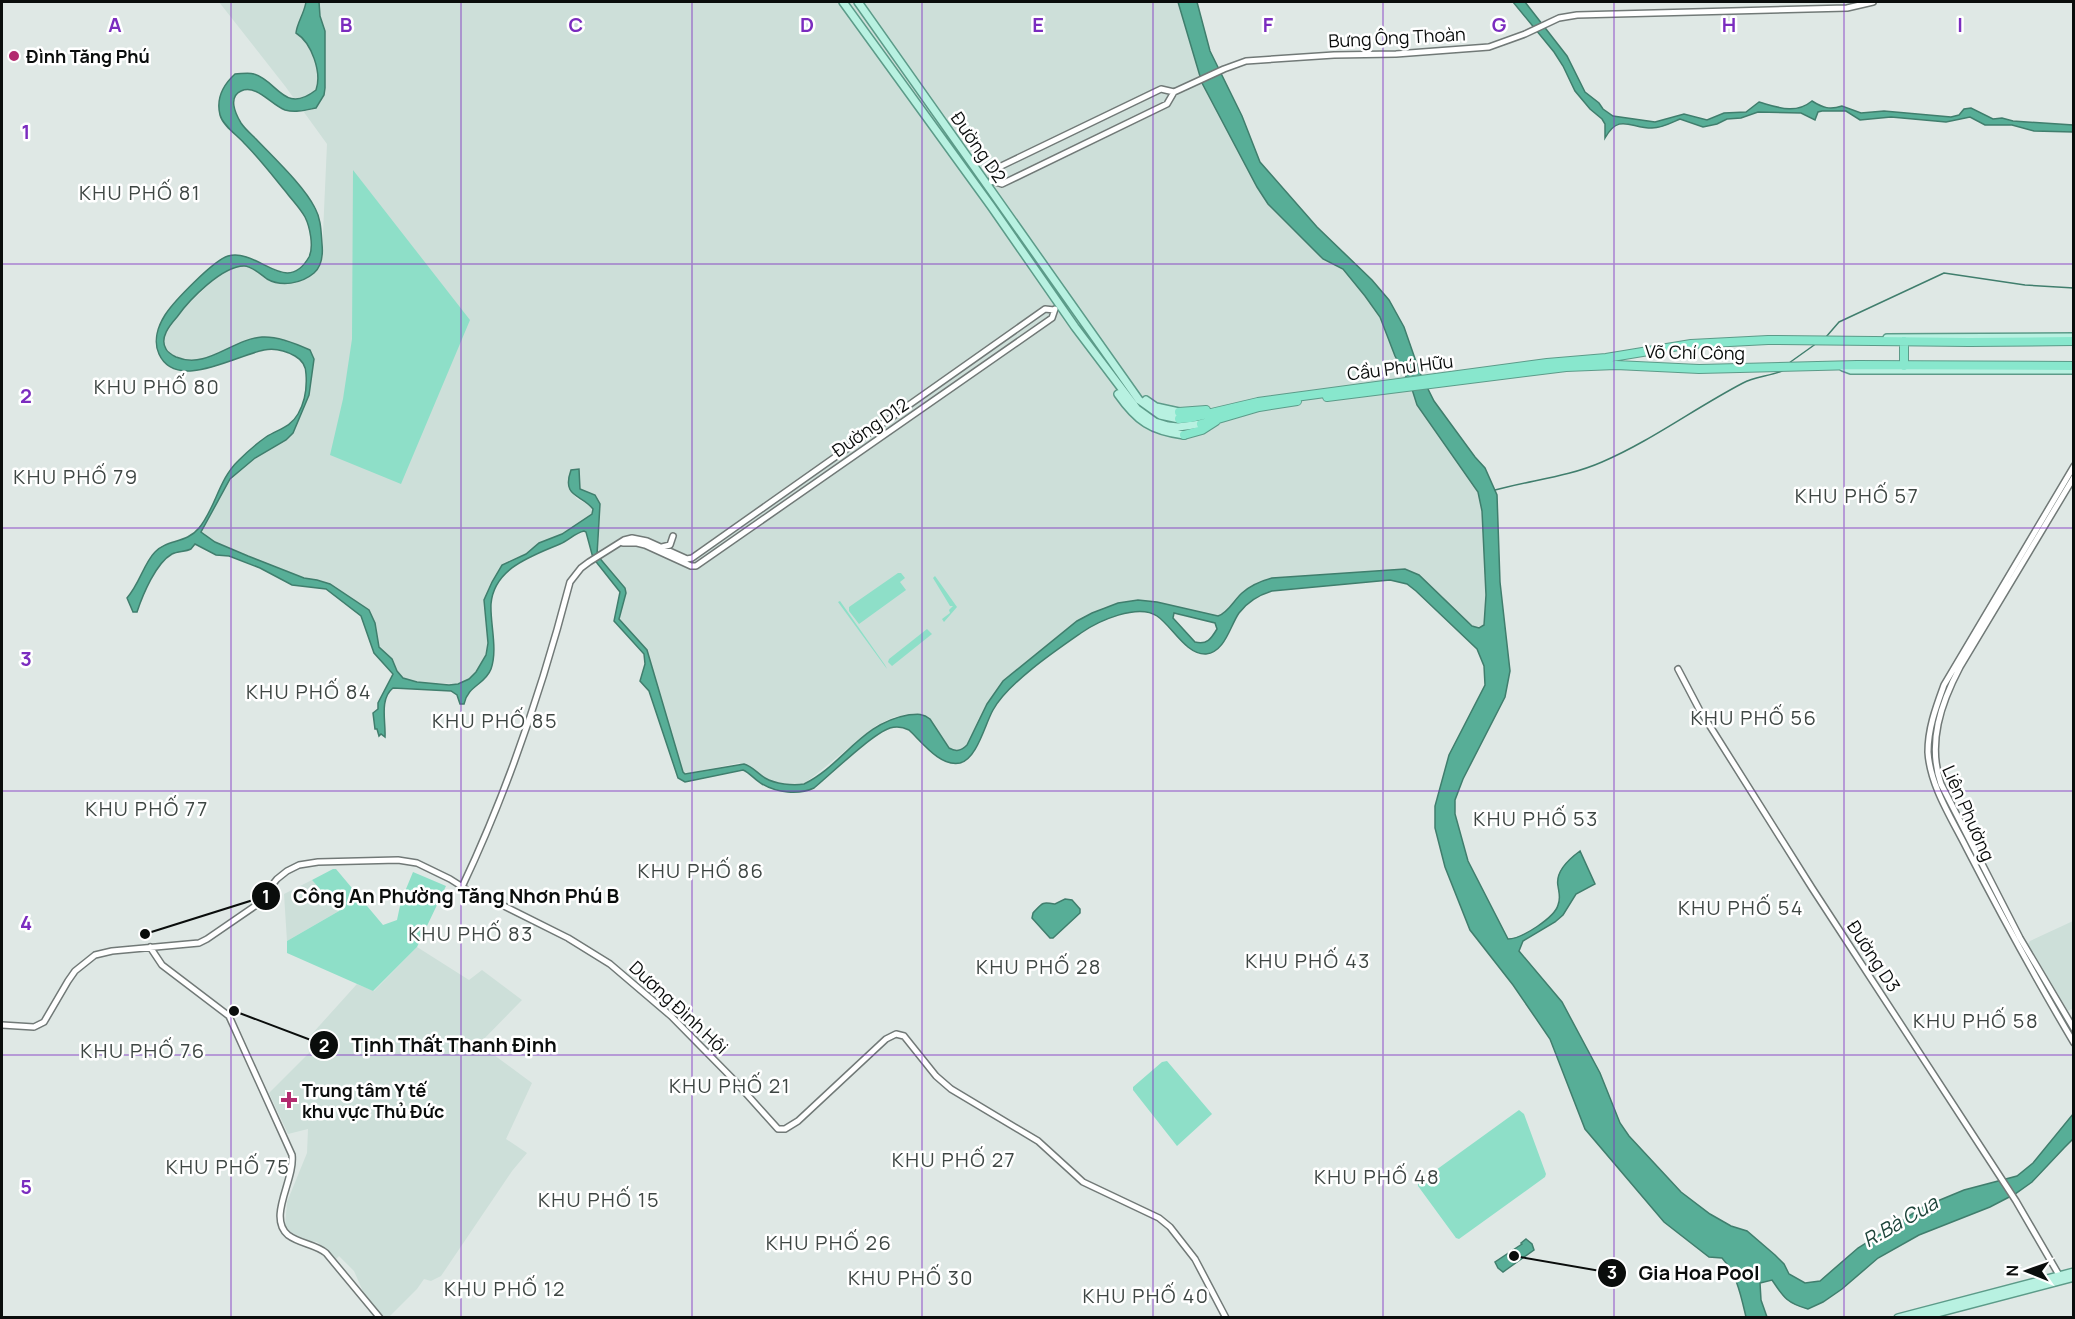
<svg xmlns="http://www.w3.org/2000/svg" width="2075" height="1319" font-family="Manrope,sans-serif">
	<rect width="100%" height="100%" fill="#dfe8e5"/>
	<path fill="#cddfd9" d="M219,2H1178L1202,83L1257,187L1323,259L1343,269L1365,296L1380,317L1395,356L1411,386L1417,405L1479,492L1482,511L1486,595L1484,625L1475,628L1472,626L1419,575L1405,569L1272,578L1252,585L1244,591L1224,614L1218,616L1157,602L1138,600L1104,607L1077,621L1003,681L987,704L967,745L964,749L954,751L949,748L920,714H914L894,717L877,725L804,784L794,785L771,781L739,763L685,774L683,772L647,650L619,619L626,593L597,555L600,511L595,495L582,491L579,487L570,489L577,499L591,506L592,514L562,534L539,543L526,554L508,561L502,565L491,582L487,592L488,647L486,655L476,672L469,679L458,684L417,682L403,678L397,671L392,659L379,647L375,623L370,614L317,580L304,578L248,556L215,542L201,531L230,479L255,458L286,440L293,433L309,395L314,359L304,348L222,351L201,360L191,361L171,355L164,344V337L180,312L220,274L228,269L242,266L249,267L277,283H294L314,272L322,255L327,144L285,86Z
		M312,880L339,911L287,941L284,894Z
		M2073,921V1008L2068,1011L2028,944L2030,941Z
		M417,947L469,980L482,970L522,1000L479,1044L532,1083L506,1139L527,1153L512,1171L441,1276L431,1281L424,1279L417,1289L389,1317H385L365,1296L354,1271L339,1256L336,1259L317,1242L301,1240L285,1227L287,1202L307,1153L308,1129L288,1134L269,1093L311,1051V1035L357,984L374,991Z"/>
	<path fill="#8edfc8" d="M353,170L470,320L401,484L330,455L343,399L352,339Z
		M898,573H901L905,578L900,582L906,590L859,624L849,611V607Z
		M935,576L957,607L944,622L942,619L950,613L949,610L953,606H950L933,578Z
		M840,601L885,665L887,669L838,602Z
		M927,629L932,634L892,666L888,662L889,659Z
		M333,869H336L383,925L397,920L401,901L413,872L446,886L417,947L373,991L287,953V941L339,911L312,880Z
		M1167,1061L1212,1114L1177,1146L1133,1090V1087L1162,1062Z
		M1519,1110L1524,1114L1546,1174L1545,1177L1459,1239L1456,1238L1418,1186V1183Z"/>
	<path fill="#57ae97" stroke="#407e6d" stroke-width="1.5" fill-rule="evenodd" d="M306,2H319L320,16L325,31V88L324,95L316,108C306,110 296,113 285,110C271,105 257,84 241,91C228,97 235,113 241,123C245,129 251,134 256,139C274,158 304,186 315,208C321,219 321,231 322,244C323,254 322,266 314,273C301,284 281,287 267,279C260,274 252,266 244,266C222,266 189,300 177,317C170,325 159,338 166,349C168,353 172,355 176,357C207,370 232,339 262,337C276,336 297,344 310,350L314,359L309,395L293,433L286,440L255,458L230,479L201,532L215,542L248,556L304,578L317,580L330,584L369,610L375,623L379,647L392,659L397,671L403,678L417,682L449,685L458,684L469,679L476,672L486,655L488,643L484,600L492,582L502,565L526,554L539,543L562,534L592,514L593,509C582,494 561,498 571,470L579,469L580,489L595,495L600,504L597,555L625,588L626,593L619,619L647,650L683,772L685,774L744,764C752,766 757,773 765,778C775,784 793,786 804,784C843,765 861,723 908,715C917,714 923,713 930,719L949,748C956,752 961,751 967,745L987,704L1003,681L1077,621L1092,613L1118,603L1138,600L1157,602L1218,616C1228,613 1234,600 1242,593C1251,585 1261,581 1272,578L1405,569L1419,575L1472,626L1479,628L1484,625L1486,595L1482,511L1478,492L1417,405L1411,386L1395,356L1380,317L1365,296L1343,269L1323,259L1268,204L1257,187L1202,83L1178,2H1197L1210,51L1242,116L1260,162L1317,227L1372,280L1389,300L1404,327L1420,373L1434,401L1475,457L1485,468L1497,495L1500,582L1510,671L1505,697L1463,779L1455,800V814L1468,861L1508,939C1522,939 1555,917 1558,905C1561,898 1559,893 1558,886C1555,871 1569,859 1580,851L1595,884L1576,894L1563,915L1555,922L1523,941L1519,951L1562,1002L1600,1073L1620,1123L1629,1136L1681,1192L1710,1214L1731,1226L1747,1231L1775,1255L1784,1264L1789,1274L1805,1283L1820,1281L1858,1248L1923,1207L1964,1190L2017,1176L2033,1163L2073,1114V1139L2064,1148L2032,1182L2015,1194L1990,1207L1919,1235L1878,1258L1842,1289L1823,1302L1808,1309C1787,1303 1784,1298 1772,1280L1760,1283L1761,1300L1767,1317H1746C1741,1296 1737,1274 1722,1258L1709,1257L1664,1222L1585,1129L1550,1039L1513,985L1470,930L1445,867L1435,828V806L1449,755L1485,685L1484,666L1477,649L1416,591L1407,584L1390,580L1272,591C1259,595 1248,601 1239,613C1230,626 1225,652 1206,654C1186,655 1172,626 1157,616C1138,603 1098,621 1081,633C1055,651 1008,683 993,710C985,724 977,759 960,763C940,767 922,742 909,730C903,727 897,726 890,728C872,734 831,774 814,788C799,795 777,793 762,784C755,780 750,773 743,770L685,782L678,778L649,691L640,681L645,664L644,654L614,621L620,592L593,558L586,532L584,531C575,533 569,540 560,544C532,556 494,568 491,604C490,624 498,649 491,669C485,685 468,685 464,704H460L457,695L451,691L393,688C379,699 386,722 385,737L381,734L379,736L377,729H375L373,713L378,709V703L393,674L374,653L361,616L326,589L292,585L260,568L229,556L216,555L195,544L191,549C185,552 178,551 172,554C156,563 143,594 137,612H133L127,598C140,583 144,563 155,552C167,539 186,544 199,528C215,509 219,479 238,461C246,453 256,444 266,437C278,429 290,428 298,414C305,402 307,387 306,374C306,365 302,360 295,356C286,351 274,348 264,350C237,355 176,392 159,354C153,341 158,326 165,315C174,301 214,260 228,256C259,248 286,297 309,257C314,247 310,227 305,217C300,208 292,200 286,192C272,175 259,158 244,143C237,135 223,126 220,115C216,99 223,85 235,74C241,74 248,72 254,74C278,81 284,115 316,90C322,73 312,43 296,33C297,23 304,14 306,2ZM1174,613L1215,623L1217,629C1211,639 1207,645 1195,642L1173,618Z
		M1513,2H1525L1567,56L1585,92L1599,103L1603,109L1613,116L1655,122L1684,114L1707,120L1724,113L1746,112L1759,102C1777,107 1795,115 1812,101C1823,108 1830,110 1842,106L1861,113L1884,111L1951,117L1959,115L1964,109L1971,108L1993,119L2002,118L2013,121L2073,125V132L2034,131L2012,125H1985L1970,117L1946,122L1891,117L1860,120L1846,111H1822L1818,112L1815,120L1801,113L1758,112L1741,118L1727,119L1717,124L1703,127L1680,119C1671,123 1662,128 1652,128C1630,128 1619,113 1605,138V124L1602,119L1590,109L1575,91L1563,66L1554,52Z
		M1065,899L1072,900L1080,909V913L1053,938H1050L1032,918L1033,913C1043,902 1042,902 1055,904Z
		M1526,1239L1532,1244L1534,1250L1503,1272L1498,1268L1495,1262L1522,1244L1521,1243Z"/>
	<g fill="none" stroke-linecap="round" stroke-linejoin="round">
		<path stroke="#407e6d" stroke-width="1.5" d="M1826,337L1839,322L1944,273L2025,285L2074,288
			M1789,363L1817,343
			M1495,490C1531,480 1568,477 1602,462C1651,441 1695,408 1743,383C1754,377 1770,376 1782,371"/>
		<defs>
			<path id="minor" d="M992,181L1002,184L1167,104L1174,92L1224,69L1246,61L1334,55L1396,54L1489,47L1525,34L1559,18L1577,15L1847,8L1873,2
				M991,182L995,169L1161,89L1174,92
				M2074,466L1944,685C1936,707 1928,728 1928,752C1930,786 1952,819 1967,849C2001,915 2036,979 2074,1043
				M2074,477L1960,667C1941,703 1927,743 1941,784L2020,938L2074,1029
				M623,543H637L645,545L691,566H696L1052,318L1055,309
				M662,547L670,545L673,536
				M1678,669L1699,709
				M1703,715L1812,888L2016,1201L2059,1275
				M462,887C508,790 543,686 570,582L581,568L589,562L624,540L632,538L647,541L687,559L692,558L1045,309L1054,310
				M150,947L162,965L229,1016L292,1155C295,1180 267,1217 288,1235C300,1244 315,1244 326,1253L380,1318
				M2,1025L34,1027L44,1022L68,981L75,971L95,955L112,951L199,943L207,939L255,906L277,879L287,871L299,865L318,862L398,860L417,863L450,879L472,893L500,904L568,938L610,964L671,1016L734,1080L778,1129H785L798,1121L886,1039L896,1034L904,1036L936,1076L951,1089L1038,1141L1083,1182L1159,1218L1170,1227L1195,1259L1226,1318"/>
			<path id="major" d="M843,2L991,206L1075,327L1137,409L1155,422L1168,426L1178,427L1201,424
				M858,2L1139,400L1160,415L1179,419
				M1887,338L2074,337
				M1843,367L1851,370H2074
				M1118,394C1137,421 1151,431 1184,435
				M1146,400L1156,407L1179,412
				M1898,1318L2074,1272
				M1918,1318L2074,1277"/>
			<path id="highway" d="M1904,341V366
				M1327,397L1566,367L1616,365L1699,369L1857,365L2074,366
				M1179,412L1206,410
				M1179,419L1190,418L1258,402L1547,363L1606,358L1691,344L1768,340L1969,342L2074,341
				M1201,424L1259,407L1297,401
				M1184,435L1202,430L1216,421"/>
		</defs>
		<use href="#minor" stroke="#717977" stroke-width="8"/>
		<use href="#major" stroke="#5c9b89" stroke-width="10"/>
		<use href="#highway" stroke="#5c9b89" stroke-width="10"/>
		<use href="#minor" stroke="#fff" stroke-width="5"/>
		<use href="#major" stroke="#b8f1e1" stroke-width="7"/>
		<use href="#highway" stroke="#88e7cd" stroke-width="8"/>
	</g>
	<path fill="none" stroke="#7b2cbf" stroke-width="1.5" stroke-opacity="0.55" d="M231,2V1318M461,2V1318M692,2V1318M922,2V1318M1153,2V1318M1383,2V1318M1614,2V1318M1844,2V1318M2,264H2074M2,528H2074M2,791H2074M2,1055H2074"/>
	<g fill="#b22b6f" stroke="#fff" stroke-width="2">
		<circle cx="14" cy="56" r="6"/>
		<path d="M286 1091h6v6h6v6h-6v6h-6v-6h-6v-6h6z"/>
	</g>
	<g text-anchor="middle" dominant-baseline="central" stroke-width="5" stroke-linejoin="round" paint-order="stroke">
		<g font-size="18" fill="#0a0d0c" stroke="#fff">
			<text transform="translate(1397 37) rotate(-3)">Bưng Ông Thoàn</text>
			<text transform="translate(979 147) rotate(55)">Đường D2</text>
			<text transform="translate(1695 352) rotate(1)">Võ Chí Công</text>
			<text transform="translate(1400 367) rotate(-7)">Cầu Phú Hữu</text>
			<text transform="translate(870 427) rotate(-35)">Đường D12</text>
			<text transform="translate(1969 813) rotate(66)">Liên Phường</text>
			<text transform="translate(1874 956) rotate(57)">Đường D3</text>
			<text transform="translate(679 1007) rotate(43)">Dương Đình Hội</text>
		</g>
		<g font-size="18" font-weight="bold" fill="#0a0d0c" stroke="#fff" text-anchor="start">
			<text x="26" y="56">Đình Tăng Phú</text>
			<text x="302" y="1090">Trung tâm Y tế<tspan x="302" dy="21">khu vực Thủ Đức</tspan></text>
		</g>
		<g font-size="20" letter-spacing="1.5" fill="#3e4643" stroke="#fff">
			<text x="140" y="192">KHU PHỐ 81</text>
			<text x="157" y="386">KHU PHỐ 80</text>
			<text x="76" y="476">KHU PHỐ 79</text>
			<text x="1857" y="495">KHU PHỐ 57</text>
			<text x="309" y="691">KHU PHỐ 84</text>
			<text x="1754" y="717">KHU PHỐ 56</text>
			<text x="495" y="720">KHU PHỐ 85</text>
			<text x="147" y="808">KHU PHỐ 77</text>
			<text x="1536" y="818">KHU PHỐ 53</text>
			<text x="701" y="870">KHU PHỐ 86</text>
			<text x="1741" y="907">KHU PHỐ 54</text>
			<text x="471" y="933">KHU PHỐ 83</text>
			<text x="1308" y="960">KHU PHỐ 43</text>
			<text x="1039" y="966">KHU PHỐ 28</text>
			<text x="1976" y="1020">KHU PHỐ 58</text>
			<text x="143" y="1050">KHU PHỐ 76</text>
			<text x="730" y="1085">KHU PHỐ 21</text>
			<text x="954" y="1159">KHU PHỐ 27</text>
			<text x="228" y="1166">KHU PHỐ 75</text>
			<text x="1377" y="1176">KHU PHỐ 48</text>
			<text x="599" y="1199">KHU PHỐ 15</text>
			<text x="829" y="1242">KHU PHỐ 26</text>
			<text x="911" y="1277">KHU PHỐ 30</text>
			<text x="505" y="1288">KHU PHỐ 12</text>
			<text x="1146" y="1295">KHU PHỐ 40</text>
		</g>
		<g font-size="20" font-style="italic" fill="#1d443a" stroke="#fff">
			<text transform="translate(1900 1221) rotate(-30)">R.Bà Cua</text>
		</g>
	</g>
	<g font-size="20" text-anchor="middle" font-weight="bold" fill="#7b2cbf" stroke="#fff" stroke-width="5" stroke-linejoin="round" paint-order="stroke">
		<text x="115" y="32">A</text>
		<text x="346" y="32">B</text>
		<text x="576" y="32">C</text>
		<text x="807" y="32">D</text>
		<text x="1038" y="32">E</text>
		<text x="1268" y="32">F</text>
		<text x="1499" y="32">G</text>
		<text x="1729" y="32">H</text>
		<text x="1960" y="32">I</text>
		<text x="26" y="139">1</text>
		<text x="26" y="403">2</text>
		<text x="26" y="666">3</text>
		<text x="26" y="930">4</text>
		<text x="26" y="1194">5</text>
	</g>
	<path fill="none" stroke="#0a0d0c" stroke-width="2" d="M145 934L266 896M234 1011L324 1045M1514 1256L1612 1273"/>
	<g fill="#0a0d0c" stroke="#fff" stroke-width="2">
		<circle cx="145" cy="934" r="6"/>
		<circle cx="234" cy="1011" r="6"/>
		<circle cx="1514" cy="1256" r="6"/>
		<circle cx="266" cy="896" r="15"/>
		<circle cx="324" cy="1045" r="15"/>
		<circle cx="1612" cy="1273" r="15"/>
	</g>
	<g font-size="18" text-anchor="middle" font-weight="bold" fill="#fff">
		<text x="266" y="903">1</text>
		<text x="324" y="1052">2</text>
		<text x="1612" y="1279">3</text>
	</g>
	<g font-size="20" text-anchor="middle" font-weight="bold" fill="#0a0d0c" stroke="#fff" stroke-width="5" stroke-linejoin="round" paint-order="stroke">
		<text x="456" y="903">Công An Phường Tăng Nhơn Phú B</text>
		<text x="454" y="1052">Tịnh Thất Thanh Định</text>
		<text x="1699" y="1280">Gia Hoa Pool</text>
	</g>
	<rect width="2075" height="1319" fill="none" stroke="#0a0d0c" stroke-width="6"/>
	<g transform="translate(2027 1271) rotate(271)" stroke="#ffffff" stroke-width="4.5" paint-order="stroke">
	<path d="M0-4.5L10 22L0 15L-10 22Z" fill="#0a0d0c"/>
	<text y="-9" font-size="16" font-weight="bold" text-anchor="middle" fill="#0a0d0c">N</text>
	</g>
</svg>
